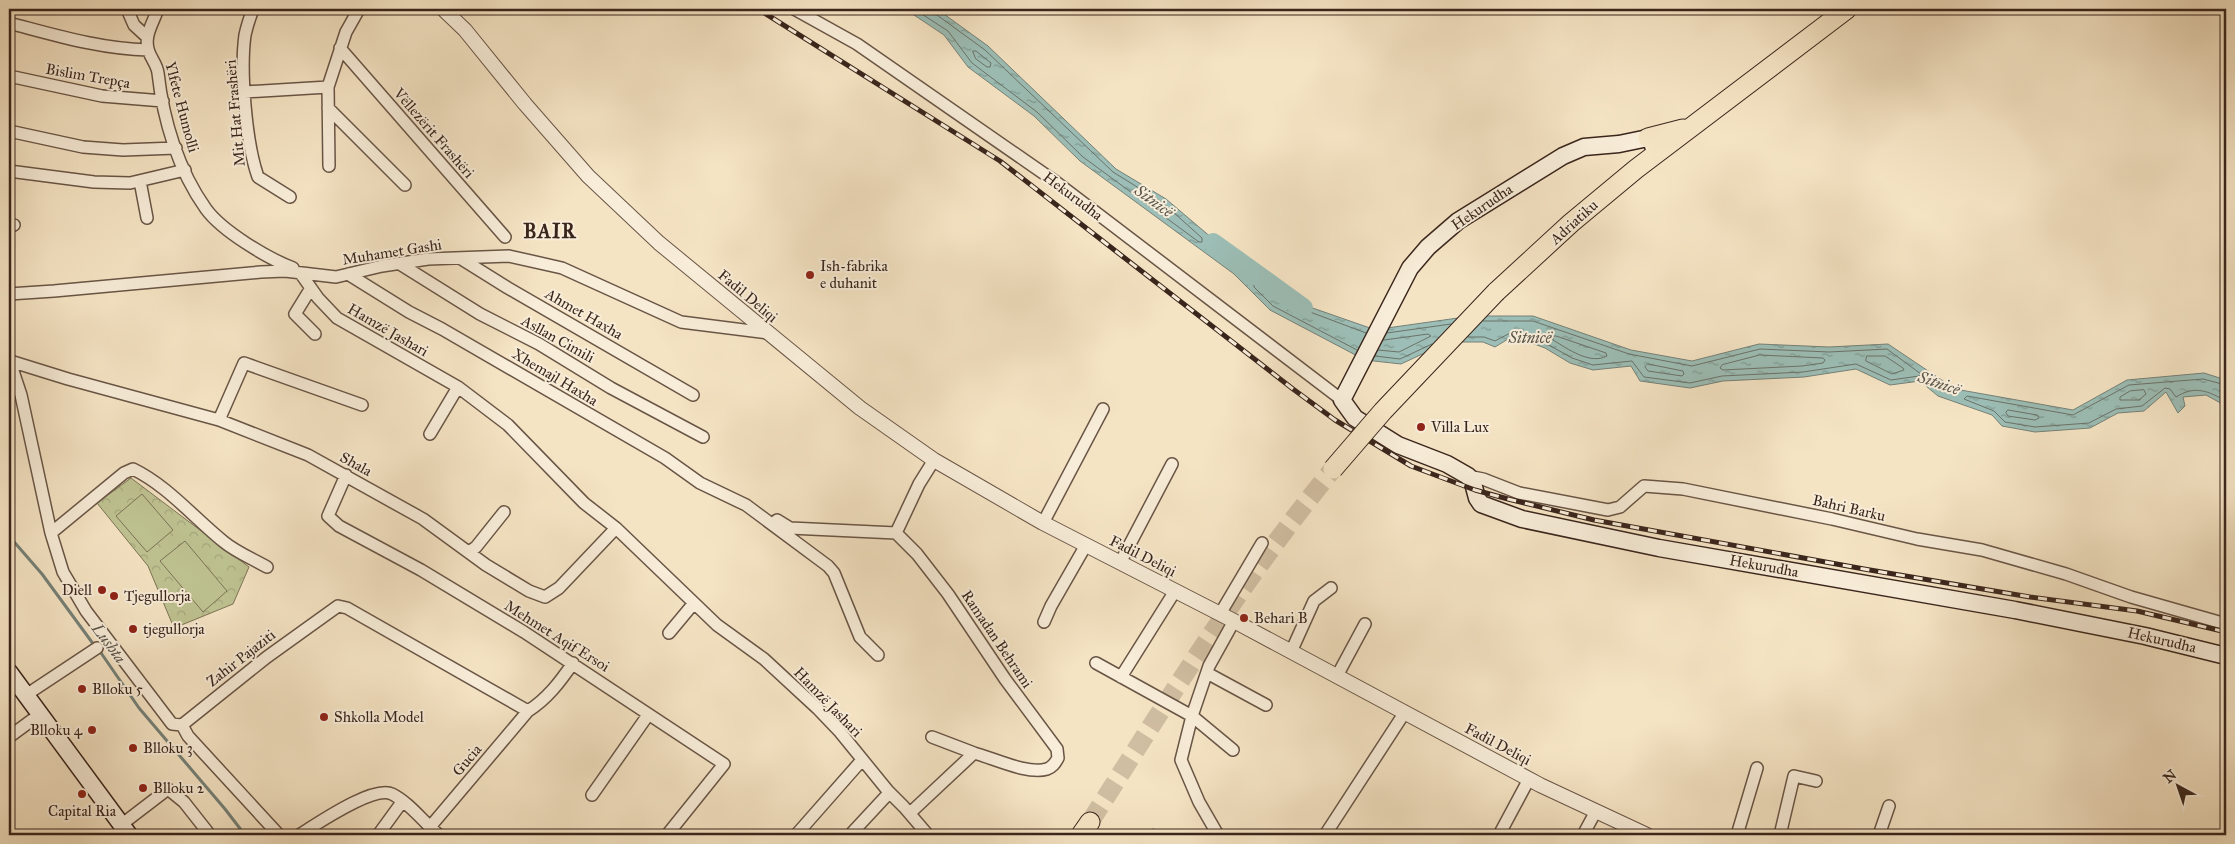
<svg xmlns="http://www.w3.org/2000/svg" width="2235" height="844" font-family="'IM FELL Great Primer',serif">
	<defs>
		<pattern id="forest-crowns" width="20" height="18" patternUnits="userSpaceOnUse" patternTransform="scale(1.25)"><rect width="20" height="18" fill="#bfc392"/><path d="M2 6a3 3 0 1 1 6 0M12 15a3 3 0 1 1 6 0" fill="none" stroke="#a5a77d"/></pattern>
		<pattern id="water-ripples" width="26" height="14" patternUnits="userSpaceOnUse" patternTransform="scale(1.25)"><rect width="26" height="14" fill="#9cbeb6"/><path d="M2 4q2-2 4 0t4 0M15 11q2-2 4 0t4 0" fill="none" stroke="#809a93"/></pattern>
	</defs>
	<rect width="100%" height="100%" fill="#f5e4c4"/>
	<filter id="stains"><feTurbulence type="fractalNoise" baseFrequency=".004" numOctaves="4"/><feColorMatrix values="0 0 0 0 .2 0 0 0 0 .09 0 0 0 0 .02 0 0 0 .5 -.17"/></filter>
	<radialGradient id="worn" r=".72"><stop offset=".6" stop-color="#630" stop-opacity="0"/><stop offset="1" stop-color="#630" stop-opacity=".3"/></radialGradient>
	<path fill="url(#forest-crowns)" stroke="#7c7457" d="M131,478L249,567L233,604L174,628L148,566L97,503Z"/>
	<path fill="#bfc392" stroke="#7c7457" d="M142,494L173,530L147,552L116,516Z
		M185,541L227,591L203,612L160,561Z"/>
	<path fill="url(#water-ripples)" stroke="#758178" d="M905,9H937L988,46L1116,169L1166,199L1265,283L1304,305L1370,328L1380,329L1472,316H1533L1631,350L1692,361L1759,344L1829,347L1888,344L1955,389L2073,410L2127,380L2204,373L2226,380V406L2206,395L2183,397L2185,406L2178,413L2166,392L2144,411L2118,413L2090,428L2035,432L2002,426L1992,415L1938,396L1920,381L1890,385L1856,369L1804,377L1723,381L1690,388L1640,381L1631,366L1593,370L1570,363L1545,348L1513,336L1495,347L1483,342H1448L1401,364L1365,360L1270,310L1234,274L1080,161L1034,116L968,67L944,35Z"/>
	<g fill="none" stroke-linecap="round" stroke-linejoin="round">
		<path stroke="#6b7269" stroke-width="1" d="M914,9L948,31L972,63L1037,112L1083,157L1199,242H1202V238L1163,203L1113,172L985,50L937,15L935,9
			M973,51H976L991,63L990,67H987L976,59Z
			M1387,333L1451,324
			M1556,336L1606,353L1607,356C1590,365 1568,349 1553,340V337Z
			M1468,337H1484L1495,341L1514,331L1547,344L1572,358L1593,365L1632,361L1644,377L1690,383L1722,376L1803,372L1856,364L1891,380L1919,376L1921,374L1887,349L1829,352L1760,349L1692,366L1629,354L1533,321H1483
			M1357,350L1273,306L1254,287V285L1257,284L1302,309L1366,333
			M1378,350L1399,352L1431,336L1428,334L1384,340
			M1760,355L1823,358L1825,360L1823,363L1802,366L1723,370L1720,368L1722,365Z
			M1375,356L1400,359L1432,344
			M1867,356H1885L1903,368L1904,370L1892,374L1866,361Z
			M1648,364L1683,371L1684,374L1682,376L1648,371L1645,367Z
			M2226,385L2203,379L2129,385L2073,415L1967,396L1964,399L1994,411L2005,422L2035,427L2089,423L2116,409L2142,406L2165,388L2170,389L2176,397C2195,385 2208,391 2226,401
			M2144,390L2146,394L2139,400H2120V397L2130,391Z
			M2008,410L2037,415L2039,418L2035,420L2008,416L2006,413Z"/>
		<path stroke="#758178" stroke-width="3" d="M9,536L42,574L94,645
			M99,650L139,708L225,809L245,835
			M1151,835L1153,830"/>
		<path stroke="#9cbeb6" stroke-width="20" d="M1213,243L1303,308"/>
		<path stroke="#d0bea2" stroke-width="19" stroke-dasharray="19 9" stroke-linecap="butt" d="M1090,822C1167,701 1242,580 1333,469"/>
		<defs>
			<path id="minor" d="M127,9L134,25L147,37
				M158,9C153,23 143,37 149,52C152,60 157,65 158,73C163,119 178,170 206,209C222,231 267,258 293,268
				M253,9C250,17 247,26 245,35C240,71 246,143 258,177L290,197
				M794,9L857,44L1056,182L1342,400
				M9,23C55,35 100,49 148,50
				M340,48L505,237
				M9,76L102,96L163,101
				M245,92L328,87
				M328,108L405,185
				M9,131L83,147L123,150L176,148
				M329,166L328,87L346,32L359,9
				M9,171L94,182L130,183L185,170
				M140,181L147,218
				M9,224L14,225
				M460,258L508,288L693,395
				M400,264L480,314L539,344L611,388L703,437
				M301,274L318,298L337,318L458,387L508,425L584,503L616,528L717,625L764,659L817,708L840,732L888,791L904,807L928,835
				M348,274L409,312L442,329L665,458L700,483L746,505L828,566L834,573L860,637L878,655
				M311,288L295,314L315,334
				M9,294L54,291L261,272L285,271L336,277L382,266L428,259L509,256L562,268L681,322L768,333
				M9,359L21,395L51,533L63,572L86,611L172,724L182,725L267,657L338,606L347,608L528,711
				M10,361L68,379L219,420L308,455L423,519L486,565L529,591L545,597L559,588L616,528
				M219,420L244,363L362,405
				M430,434L458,387
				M346,475L328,516L339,526L421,570L524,632L724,764L667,835
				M1468,476L1483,479L1519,493L1608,510L1620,507L1644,486L1683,489L1832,519L1917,539L1982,550L2066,574L2131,597L2226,624
				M777,520L790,528L896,533
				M1043,523L1103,409
				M51,533L124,473L133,469C168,486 194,518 224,542C236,552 253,559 267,567
				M469,552L476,547L504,512
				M1120,563L1172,464
				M1220,614L1262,543
				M1044,622L1051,606L1086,545
				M669,633L694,603
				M1291,652L1314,601L1331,588
				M1096,663L1192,716L1233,750
				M1207,673L1266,705
				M1337,676L1365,624
				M1121,677L1175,591
				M26,695L97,648
				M182,725L188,736L279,835
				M9,737L32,720
				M932,737L974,753
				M592,795L648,715
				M910,813L974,753C993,758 1028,775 1047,769C1053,767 1055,763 1058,758L1057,749L1005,679L948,594L917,554L896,533L919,484L934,460
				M121,825L168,789L184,802L210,835
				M430,827L528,711C547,699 560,682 573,663
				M299,835C317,824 373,785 392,794C410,803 424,823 439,835
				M378,835L402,802
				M796,835L862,760
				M850,835L889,793
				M1218,835L1199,802L1181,760L1192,716L1209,666L1234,621
				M1325,835L1405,712
				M1499,835L1529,779
				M1583,835L1596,811
				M1737,835L1757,768
				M1780,835L1794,776L1816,781
				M1879,835L1889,806"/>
			<path id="tertiary" d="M443,9L465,30L525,104L588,176L659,243L860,408L934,460L1043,523L1234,621L1540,785L1647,835"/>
			<path id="secondary" d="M1654,149L1652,142L1648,138L1619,144L1584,147L1563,156L1458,221L1428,247L1410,268L1342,400L1355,418L1398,445L1447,464L1468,476L1473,483L1477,498L1481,504L1522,519L1659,548L2015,610L2145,636L2226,656
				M9,672L129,835"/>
			<path id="primary" d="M1648,138L1683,129
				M1496,292L1571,223L1636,169L1847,9
				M1081,835L1090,822"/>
		</defs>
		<use href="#minor" stroke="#695546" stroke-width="14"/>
		<use href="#tertiary" stroke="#695546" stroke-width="16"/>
		<use href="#secondary" stroke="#3a251c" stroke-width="19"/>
		<use href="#primary" stroke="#3a251c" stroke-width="21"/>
		<use href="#minor" stroke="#f8edd9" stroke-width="11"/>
		<use href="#tertiary" stroke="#f8edd9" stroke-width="14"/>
		<use href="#secondary" stroke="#f8edd9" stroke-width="16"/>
		<use href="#primary" stroke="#f5e4c4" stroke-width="19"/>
		<defs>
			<path id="rail" d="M758,9L1000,161L1293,389L1335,420L1411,466L1475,490L1508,499L1594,520L1864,569L2030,597L2137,611L2226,632"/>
		</defs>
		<use href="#rail" stroke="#3a251c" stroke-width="5"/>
		<use href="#rail" stroke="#f8edd9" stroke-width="3" stroke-dasharray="9" stroke-linecap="butt"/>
		<defs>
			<path id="primary-bridge" d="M1333,469L1383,411L1496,292"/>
		</defs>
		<use href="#primary-bridge" stroke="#3a251c" stroke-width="21" stroke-linecap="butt"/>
		<use href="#primary-bridge" stroke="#f5e4c4" stroke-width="19"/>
	</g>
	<g fill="#8f2418" stroke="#f8edd9" stroke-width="2">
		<circle cx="810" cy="275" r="5"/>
		<circle cx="1421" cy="427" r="5"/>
		<circle cx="102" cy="590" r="5"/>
		<circle cx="114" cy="596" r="5"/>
		<circle cx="1244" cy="618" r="5"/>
		<circle cx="133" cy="629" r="5"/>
		<circle cx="82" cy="689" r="5"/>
		<circle cx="324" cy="717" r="5"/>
		<circle cx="92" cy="730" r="5"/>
		<circle cx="133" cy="748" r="5"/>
		<circle cx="143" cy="788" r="5"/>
		<circle cx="82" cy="794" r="5"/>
	</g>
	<g text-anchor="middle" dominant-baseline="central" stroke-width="4" stroke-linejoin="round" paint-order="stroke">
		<g font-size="15" fill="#3a251c" stroke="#f8edd9">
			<text transform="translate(88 76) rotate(10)">Bislim Trepça</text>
			<text transform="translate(182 107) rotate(75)">Ylfete Humolli</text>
			<text transform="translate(235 113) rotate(-95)">Mit Hat Frashëri</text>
			<text transform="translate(434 133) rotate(49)">Vëllezërit Frashëri</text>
			<text transform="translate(1073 196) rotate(37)">Hekurudha</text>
			<text transform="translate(1482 207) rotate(-34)">Hekurudha</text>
			<text transform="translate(1574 222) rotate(-42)">Adriatiku</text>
			<text transform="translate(392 252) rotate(-9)">Muhamet Gashi</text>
			<text transform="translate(748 296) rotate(40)">Fadil Deliqi</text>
			<text transform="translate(584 314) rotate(30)">Ahmet Haxha</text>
			<text transform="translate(388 330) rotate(30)">Hamzë Jashari</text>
			<text transform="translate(558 339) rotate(29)">Asllan Cimili</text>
			<text transform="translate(555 377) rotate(31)">Xhemajl Haxha</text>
			<text transform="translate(356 464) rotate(29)">Shala</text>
			<text transform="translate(1849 508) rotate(13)">Bahri Barku</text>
			<text transform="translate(1143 556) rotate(27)">Fadil Deliqi</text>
			<text transform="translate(1764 566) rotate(10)">Hekurudha</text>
			<text transform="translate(557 636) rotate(32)">Mehmet Aqif Ersoi</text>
			<text transform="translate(997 639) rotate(56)">Ramadan Behrami</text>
			<text transform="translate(2162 640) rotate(13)">Hekurudha</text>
			<text transform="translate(241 658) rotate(-38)">Zahir Pajaziti</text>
			<text transform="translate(828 702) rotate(46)">Hamzë Jashari</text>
			<text transform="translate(1498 744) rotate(28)">Fadil Deliqi</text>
			<text transform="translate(467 760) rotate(-50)">Gucia</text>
		</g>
		<g font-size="15" fill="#3a251c" stroke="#f8edd9" text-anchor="start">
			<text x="820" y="266">Ish-fabrika<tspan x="820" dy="17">e duhanit</tspan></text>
			<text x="1431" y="427">Villa Lux</text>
			<text x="92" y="590" text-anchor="end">Diell</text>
			<text x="124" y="596">Tjegullorja</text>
			<text x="1254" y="618">Behari B</text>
			<text x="143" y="629">tjegullorja</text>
			<text x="92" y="689">Blloku 5</text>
			<text x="334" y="717">Shkolla Model</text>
			<text x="82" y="730" text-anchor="end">Blloku 4</text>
			<text x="143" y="748">Blloku 3</text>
			<text x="153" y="788">Blloku 2</text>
			<text x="82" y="811" text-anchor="middle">Capital Ria</text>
		</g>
		<g font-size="16" font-style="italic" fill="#57534a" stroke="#f8edd9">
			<text transform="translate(1154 201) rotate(36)">Sitnicë</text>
			<text x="1530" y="337">Sitnicë</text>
			<text transform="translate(1939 383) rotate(19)">Sitnicë</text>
			<text transform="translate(109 643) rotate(53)">Lushta</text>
		</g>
		<g font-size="20" font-weight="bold" letter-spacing="1" fill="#3a251c" stroke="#f8edd9">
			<text x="550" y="231">BAIR</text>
		</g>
	</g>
	<rect width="2235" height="844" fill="none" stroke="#f5e4c4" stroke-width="30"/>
	<rect x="10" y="10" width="2215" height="824" fill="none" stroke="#3a251c" stroke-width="2.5"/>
	<rect x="15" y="15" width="2205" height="814" fill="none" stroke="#3a251c"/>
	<g transform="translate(2178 786) rotate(320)" stroke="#f8edd9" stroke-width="4" paint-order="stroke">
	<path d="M0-4L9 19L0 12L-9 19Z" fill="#3a251c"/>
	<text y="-8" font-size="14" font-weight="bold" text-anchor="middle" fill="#3a251c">N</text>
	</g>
	<rect width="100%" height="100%" filter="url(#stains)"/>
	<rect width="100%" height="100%" fill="url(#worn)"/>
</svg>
